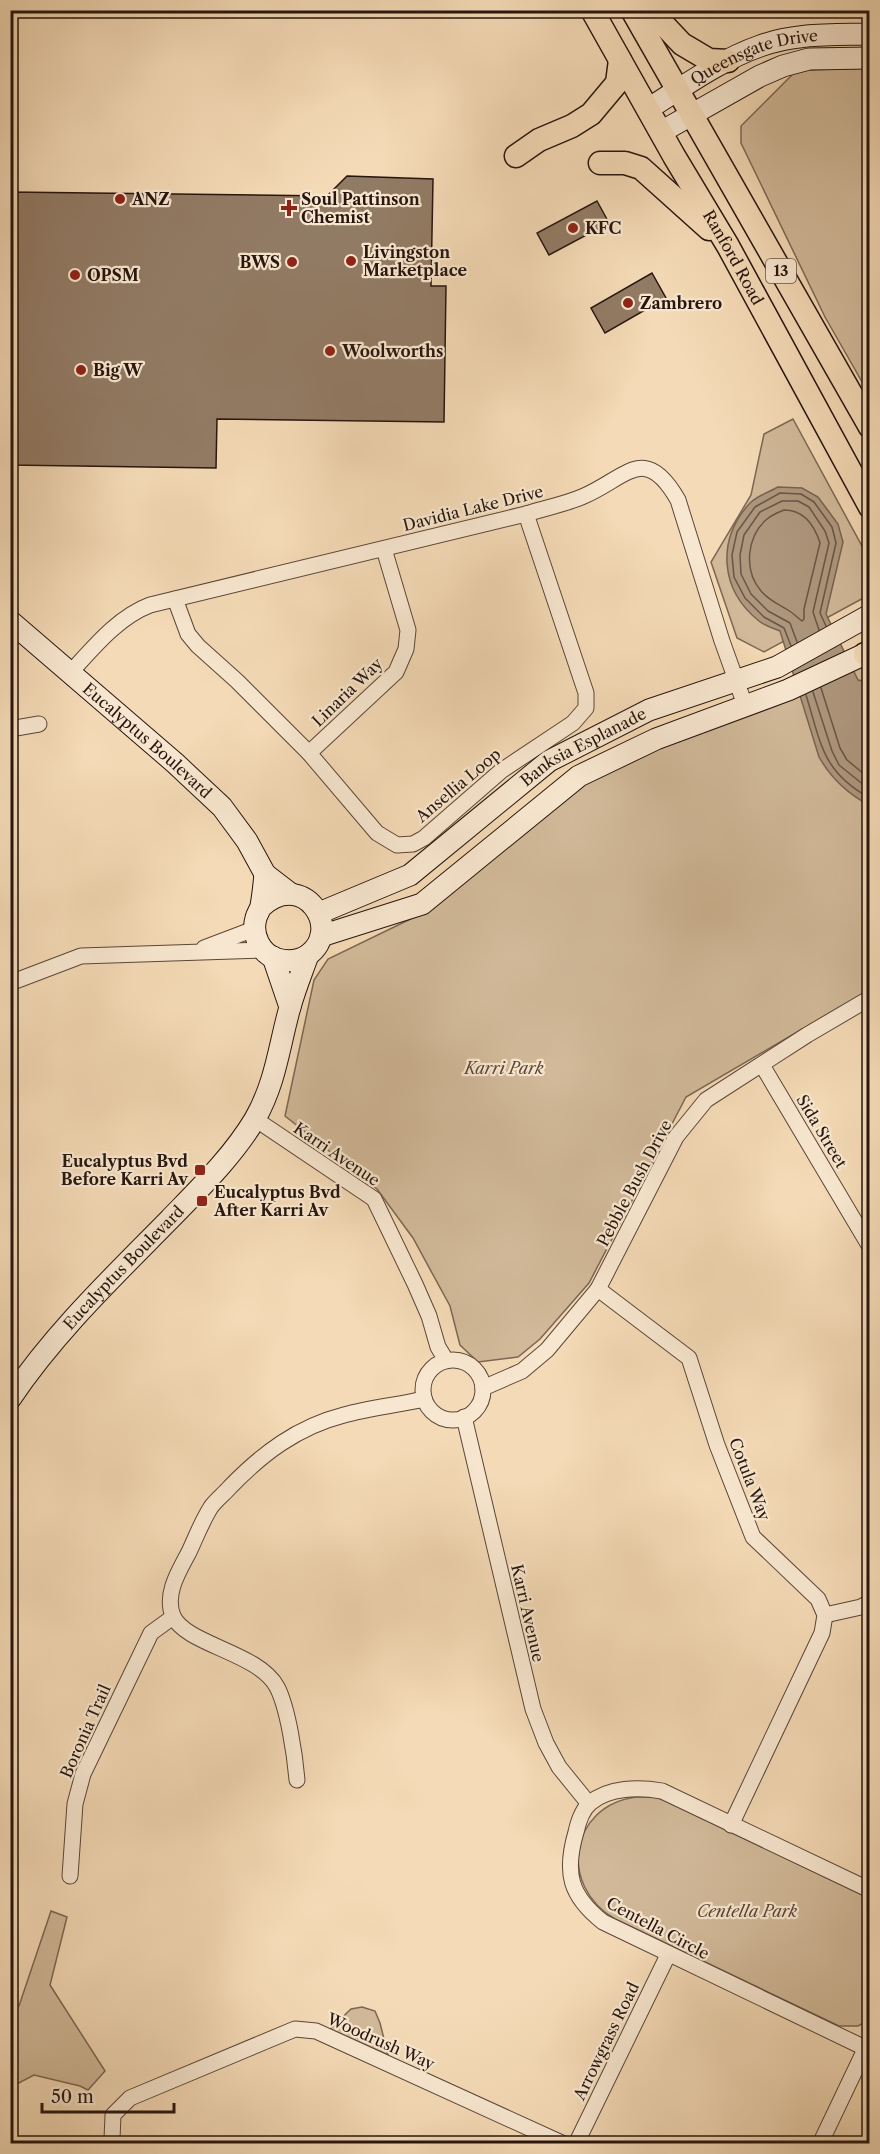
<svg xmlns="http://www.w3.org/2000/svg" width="880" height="2154" font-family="'Libre Caslon Text',serif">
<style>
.green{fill:#d1b999;stroke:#7c6754;stroke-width:1.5}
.water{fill:#ae977d;stroke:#786351;stroke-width:1.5}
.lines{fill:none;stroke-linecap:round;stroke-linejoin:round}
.shore{stroke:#6a5646;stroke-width:1.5}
.building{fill:#927b65;stroke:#27150e;stroke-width:1.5}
.street-casing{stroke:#5a4638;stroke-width:17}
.secondary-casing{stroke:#27150e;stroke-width:23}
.primary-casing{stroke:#27150e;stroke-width:25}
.street{stroke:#f8e7d0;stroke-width:15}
.secondary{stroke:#f8e7d0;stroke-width:21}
.primary{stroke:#f4dab6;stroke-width:22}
.poi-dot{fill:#8f2418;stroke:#f8e7d0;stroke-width:2}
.labels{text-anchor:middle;stroke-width:4.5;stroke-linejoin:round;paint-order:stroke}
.shield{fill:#f8e7d0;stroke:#665448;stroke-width:1.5}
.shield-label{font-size:15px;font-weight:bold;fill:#27150e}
.street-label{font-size:16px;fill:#27150e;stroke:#f8e7d0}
.poi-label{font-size:16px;font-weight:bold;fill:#27150e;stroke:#f8e7d0;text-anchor:start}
.park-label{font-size:16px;font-style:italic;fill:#5a4638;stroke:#f8e7d0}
</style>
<rect width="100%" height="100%" fill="#f4dab6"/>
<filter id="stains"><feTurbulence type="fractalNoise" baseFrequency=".00333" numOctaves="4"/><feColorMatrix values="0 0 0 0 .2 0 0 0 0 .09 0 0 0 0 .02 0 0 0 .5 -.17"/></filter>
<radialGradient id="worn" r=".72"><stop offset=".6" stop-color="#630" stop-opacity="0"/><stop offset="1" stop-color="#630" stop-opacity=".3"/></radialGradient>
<g class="green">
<polygon points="869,68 869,394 825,317 741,143 741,126 793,74 808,70"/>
<polygon points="793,419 869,559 869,595 764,652 737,638 711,562 751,495 764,434"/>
<polygon points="869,663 869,990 686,1097 589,1283 540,1339 518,1357 478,1362 460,1345 450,1306 413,1238 377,1189 285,1116 314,980 328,959 427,911 570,790 660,740"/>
<path d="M636,1797H653L664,1800L869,1898V2020L858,2026H839L615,1919C558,1886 569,1806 636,1797Z"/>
<polygon points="51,1911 67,1917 50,1985 105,2071 88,2090 80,2086 34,2075 11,2087 11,2009 19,2006"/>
<polygon points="362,2007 375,2011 380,2023 388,2055 330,2029 351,2009"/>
</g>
<path class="water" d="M778,487L802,488L818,497L838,524L843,542L826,614L858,680L869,682V805C848,794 831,778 819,757L780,631C773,628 765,626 759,621C720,590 716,540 750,503C757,496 769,492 778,487Z"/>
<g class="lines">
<g class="shore">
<path d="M784,510C804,510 814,524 820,543L804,609V619L802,621C798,618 795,615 791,612C779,604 771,602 761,591C743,570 747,536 767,519C772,515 779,512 784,510Z"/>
<polyline points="797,642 790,623 768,611 751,594 741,574 740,555 744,535 760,512 782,501 798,501 809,507 825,531 829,543 813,612 819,630"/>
<polyline points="791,646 784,628 764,617 745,598 734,577 732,555 737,532 755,507 780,493 801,494 814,502 832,527 836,543 820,613 826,626"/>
<polyline points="821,688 840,748 847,760 870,779"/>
<polyline points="813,692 832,751 839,765 870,790"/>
<path d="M806,695C821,743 822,772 870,798"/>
</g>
</g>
<g class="building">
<polygon points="347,176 433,179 431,286 446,286 444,422 217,419 216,468 10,465 10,192 327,196"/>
<polygon points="597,201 609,223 549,255 537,233"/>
<polygon points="652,273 666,298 605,333 591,308"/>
</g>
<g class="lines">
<g class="street-casing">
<g id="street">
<polyline points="175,599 188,634 198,646 237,681 309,753 377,833 397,845 413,844 424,838 501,771 573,723 586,708 586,693 526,514"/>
<path d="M70,673C93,648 118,617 150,605L526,514C545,508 566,504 584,496C626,478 645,442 678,500L722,641L745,705"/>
<polyline points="10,729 39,724"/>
<polyline points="309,753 396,672 406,649 408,630 384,549"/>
<polyline points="204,948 254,929"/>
<polyline points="10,983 81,956 263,950"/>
<polyline points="762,1065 870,1247"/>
<polyline points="255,1119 374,1199 415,1284 429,1316 438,1347 446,1360"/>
<polyline points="598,1289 689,1358 717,1445 753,1537 818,1599 825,1615 822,1633 731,1825"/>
<circle cx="453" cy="1390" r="30"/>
<polyline points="483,1388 522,1371 547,1350 598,1289 676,1137 706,1100 807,1035 870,998"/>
<polyline points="464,1417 533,1709 546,1743 559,1767 589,1804"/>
<polyline points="825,1615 861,1607 870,1602"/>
<path d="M297,1780C295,1756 288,1708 277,1687C258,1652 186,1645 173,1616C164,1594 179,1571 189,1552C196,1537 202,1521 211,1507C216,1500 224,1494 230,1487C262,1454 297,1427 344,1415C370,1408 398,1405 424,1399"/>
<polyline points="70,1876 75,1804 83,1774 151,1633 173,1617"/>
<path d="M865,2048L603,1922C570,1896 564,1873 576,1832C578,1823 582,1810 590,1803C609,1787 639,1787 662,1791L870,1890"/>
<polyline points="114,2144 112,2139 113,2115 130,2098 295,2029 316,2031 564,2144"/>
<polyline points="576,2144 668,1955"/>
<polyline points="820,2144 870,2039"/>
</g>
</g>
<g class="secondary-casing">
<g id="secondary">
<path id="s1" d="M648,109C683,87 720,60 760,46C795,33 833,35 870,34"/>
<polyline points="661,132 760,76 783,66 809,59 870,58"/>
<path id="s2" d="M10,621L175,763L222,807L247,841L265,874L291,894"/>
<path d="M261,907C303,868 344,929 308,955C299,961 288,962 277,959C261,954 251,935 256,918C257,914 260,910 261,906C263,895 264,884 265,874"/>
<path id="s3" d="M319,913L410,875L549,761L649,710L777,667L870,615"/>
<polyline points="321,936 422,904 579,776 656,739 788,690 865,654"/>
<polyline points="273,957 290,1007"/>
<path id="s4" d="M10,1399C55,1332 114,1276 170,1219C200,1188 233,1156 255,1119C276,1082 279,1046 290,1007C295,989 302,972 308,955"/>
</g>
</g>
<g class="primary-casing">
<g id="primary">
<path id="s5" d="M592,10L674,156L728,246L870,507"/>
<polyline points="632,10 870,427"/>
<polyline points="633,10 665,26 682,44 709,60 728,61"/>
<polyline points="516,156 539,140 572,126 591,114 617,83 620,60"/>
<polyline points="600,163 625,163 641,168 709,229"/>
<polyline points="865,654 870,653"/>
</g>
</g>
<use href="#street" class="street"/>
<use href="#secondary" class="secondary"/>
<use href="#primary" class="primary"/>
</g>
<g class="poi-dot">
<circle cx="120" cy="199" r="6"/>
<path d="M286 199h6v6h6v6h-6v6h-6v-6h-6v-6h6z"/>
<circle cx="573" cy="228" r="6"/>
<circle cx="351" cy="261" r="6"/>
<circle cx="292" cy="262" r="6"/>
<circle cx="75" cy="275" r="6"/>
<circle cx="628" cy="303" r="6"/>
<circle cx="330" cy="351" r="6"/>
<circle cx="81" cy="370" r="6"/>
<rect x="194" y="1164" width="12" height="12" rx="3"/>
<rect x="196" y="1195" width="12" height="12" rx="3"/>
</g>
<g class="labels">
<rect class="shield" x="766" y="259" width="30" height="24" rx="4.5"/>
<g class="shield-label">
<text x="781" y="276">13</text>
</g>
<g class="street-label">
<text dy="6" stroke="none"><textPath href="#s1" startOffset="120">Queensgate Drive</textPath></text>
<text dy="6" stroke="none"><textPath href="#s5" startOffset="285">Ranford Road</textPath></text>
<text transform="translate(473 508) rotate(-14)" y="6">Davidia Lake Drive</text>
<text transform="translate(347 692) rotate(-44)" y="6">Linaria Way</text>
<text dy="6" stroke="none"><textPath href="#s2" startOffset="182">Eucalyptus Boulevard</textPath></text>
<text dy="6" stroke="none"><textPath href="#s3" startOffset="315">Banksia Esplanade</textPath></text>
<text transform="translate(458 785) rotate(-40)" y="6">Ansellia Loop</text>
<text transform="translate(822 1131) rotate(59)" y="6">Sida Street</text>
<text transform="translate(337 1154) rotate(34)" y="6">Karri Avenue</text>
<text transform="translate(634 1183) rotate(-62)" y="6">Pebble Bush Drive</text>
<text dy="6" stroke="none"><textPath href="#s4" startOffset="174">Eucalyptus Boulevard</textPath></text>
<text transform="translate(750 1479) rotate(69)" y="6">Cotula Way</text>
<text transform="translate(528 1613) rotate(77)" y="6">Karri Avenue</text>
<text transform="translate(85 1731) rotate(-66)" y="6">Boronia Trail</text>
<text transform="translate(658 1928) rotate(28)" y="6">Centella Circle</text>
<text transform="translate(381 2041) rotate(24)" y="6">Woodrush Way</text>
<text transform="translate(606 2041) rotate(-64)" y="6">Arrowgrass Road</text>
</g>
<g class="poi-label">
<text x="132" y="205">ANZ</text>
<text x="301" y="205">Soul Pattinson<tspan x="301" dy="18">Chemist</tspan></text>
<text x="585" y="234">KFC</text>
<text x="363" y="258">Livingston<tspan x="363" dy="18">Marketplace</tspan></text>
<text x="280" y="268" text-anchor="end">BWS</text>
<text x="87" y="281">OPSM</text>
<text x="640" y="309">Zambrero</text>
<text x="342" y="357">Woolworths</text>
<text x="93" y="376">Big W</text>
<text x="188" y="1167" text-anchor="end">Eucalyptus Bvd<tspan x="188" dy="18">Before Karri Av</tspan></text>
<text x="214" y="1198">Eucalyptus Bvd<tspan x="214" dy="18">After Karri Av</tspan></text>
</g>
<g class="park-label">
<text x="504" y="1074">Karri Park</text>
<text x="747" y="1917">Centella Park</text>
</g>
</g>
<rect width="880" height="2154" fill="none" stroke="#f4dab6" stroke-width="36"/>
<rect x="12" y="12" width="856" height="2130" fill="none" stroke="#27150e" stroke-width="3"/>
<rect x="18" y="18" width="844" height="2118" fill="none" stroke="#27150e" stroke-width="1.5"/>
<path d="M42 2103v9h132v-9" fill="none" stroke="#27150e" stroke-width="3"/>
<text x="51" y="2103" font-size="18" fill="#27150e" stroke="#f8e7d0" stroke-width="4.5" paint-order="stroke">50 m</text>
<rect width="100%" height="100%" filter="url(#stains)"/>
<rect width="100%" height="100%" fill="url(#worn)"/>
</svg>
